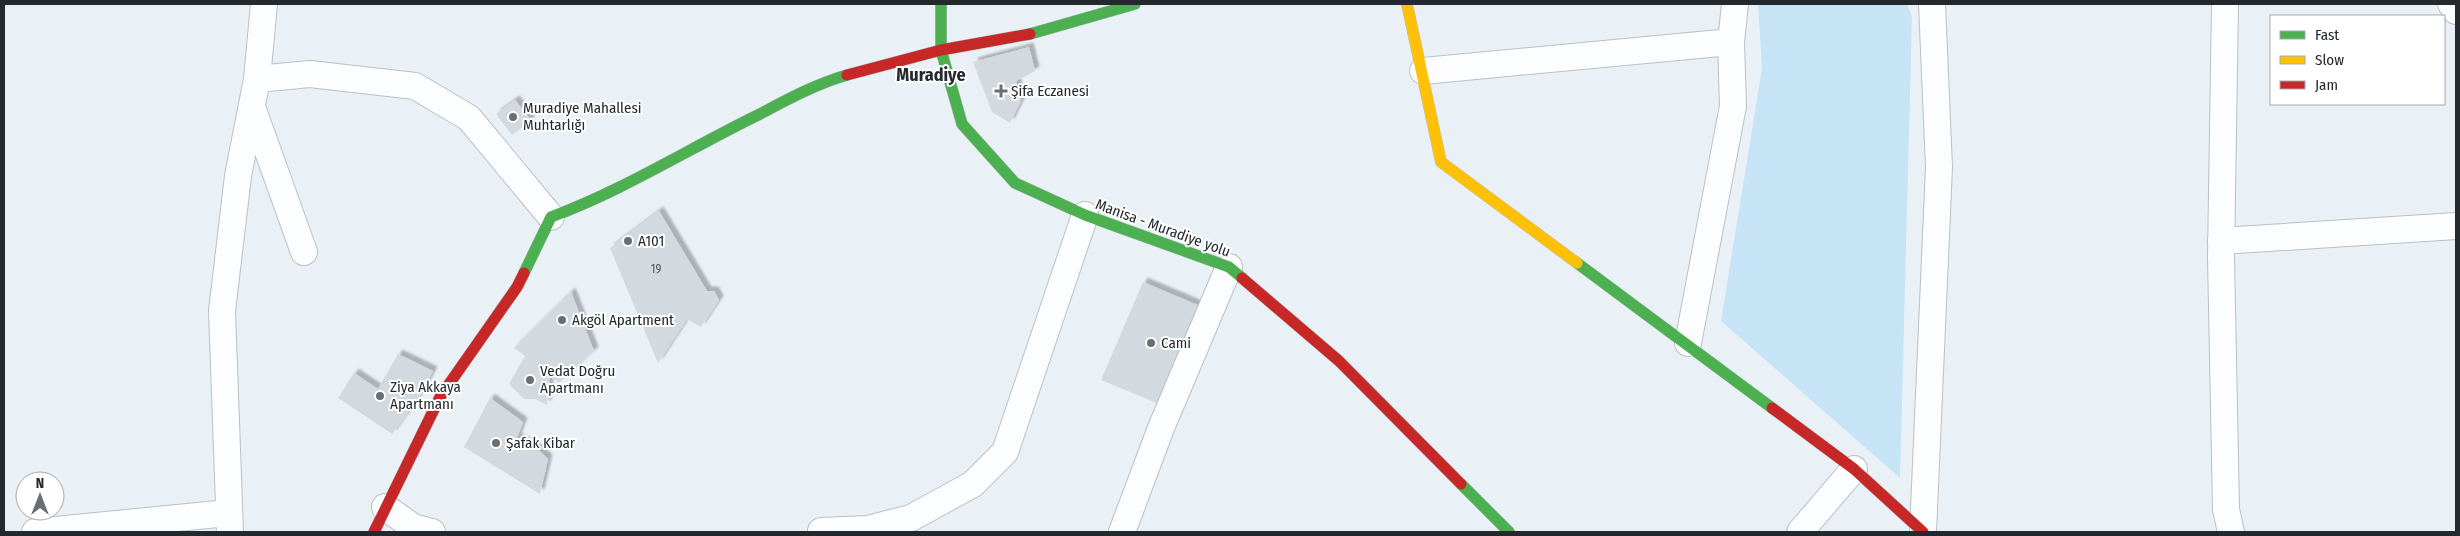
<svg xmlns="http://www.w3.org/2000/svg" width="2460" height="536" font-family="'Fira Sans Condensed',sans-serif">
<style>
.green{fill:#c7e4f6}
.building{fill:#d3dadf;filter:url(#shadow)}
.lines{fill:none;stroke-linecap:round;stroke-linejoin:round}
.street-casing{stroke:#bac0c4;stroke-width:28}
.fast-casing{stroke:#bac0c4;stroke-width:12}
.slow-casing{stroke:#bac0c4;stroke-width:12}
.jam-casing{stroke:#bac0c4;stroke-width:12}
.street{stroke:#fcfdfe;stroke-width:26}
.fast{stroke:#4caf50;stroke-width:11}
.slow{stroke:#ffc107;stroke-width:11}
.jam{stroke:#c62828;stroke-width:11}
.poi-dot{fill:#686f73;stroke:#fff;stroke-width:2}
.labels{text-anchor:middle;stroke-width:4;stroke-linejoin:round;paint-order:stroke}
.number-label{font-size:12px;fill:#50565a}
.poi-label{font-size:15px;fill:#23292c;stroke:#fff;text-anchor:start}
.street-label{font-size:15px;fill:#23292c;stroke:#fff}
.quarter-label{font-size:18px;font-weight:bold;fill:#23292c;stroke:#fff}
</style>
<defs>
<filter id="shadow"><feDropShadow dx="4.5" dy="-4.5" stdDeviation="1" flood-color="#0004"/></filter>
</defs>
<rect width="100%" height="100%" fill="#e9f1f7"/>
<polygon class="green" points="1758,4 1907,4 1912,17 1900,478 1721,321 1762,68"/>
<g class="building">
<polygon points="1029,47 1035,71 1016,81 1021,101 1010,123 992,112 973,62"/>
<polygon points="515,100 531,120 512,135 496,114"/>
<polygon points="659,211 707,291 714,291 719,300 701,327 687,319 658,363 610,248"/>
<polygon points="1143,282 1200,306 1159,404 1101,380"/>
<polygon points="571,292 594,351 559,383 550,376 547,405 535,399 524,399 509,384 525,356 514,348"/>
<polygon points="398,354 433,371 421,394 392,434 338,398 354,373 378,389"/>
<polygon points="490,398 523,422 517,438 535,447 548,459 540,494 464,447"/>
</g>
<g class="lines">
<g class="street-casing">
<g id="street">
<polyline points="2225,4 2221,257 2226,509 2231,532"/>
<polyline points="2451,4 2456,11"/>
<polyline points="1423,71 1731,42"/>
<polyline points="257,79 310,74 415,86 469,118 551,217"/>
<polyline points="252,107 304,252"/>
<polyline points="2221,241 2456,226"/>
<polyline points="1688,343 1733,106 1731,42 1735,4"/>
<polyline points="385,507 413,527 432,532"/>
<polyline points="821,531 867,529 911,518 973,484 1005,452 1085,215"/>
<polyline points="35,532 228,513"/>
<polyline points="230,532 222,311 238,176 257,79 264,4"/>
<polyline points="1122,532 1161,428 1229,267"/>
<polyline points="1800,532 1854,469"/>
<polyline points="1923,532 1939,167 1932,4"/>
</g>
</g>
<g class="fast-casing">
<g id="fast">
<polyline points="941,4 941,50 962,124 1015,183 1085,215 1229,267 1242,278"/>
<polyline points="1030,34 1135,4"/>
<polyline points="1577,263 1772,408"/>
<path d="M524,273L551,217C624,190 690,148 760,114C788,99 816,84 847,75"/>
<polyline points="1461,484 1509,532"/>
</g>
</g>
<g class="slow-casing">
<polyline id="slow" points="1407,4 1441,162 1577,263"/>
</g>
<g class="jam-casing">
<g id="jam">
<polyline points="847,75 941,50 1030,34"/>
<polyline points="1242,278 1339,361 1461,484"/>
<polyline points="1772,408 1854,469 1923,532"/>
<polyline points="374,532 440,397 517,287 524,273"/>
</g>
</g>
<use href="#street" class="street"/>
<use href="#fast" class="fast"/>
<use href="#slow" class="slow"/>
<use href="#jam" class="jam"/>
</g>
<g class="poi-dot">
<path d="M998.5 83.5h5v5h5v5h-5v5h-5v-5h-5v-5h5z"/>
<circle cx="513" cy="117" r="5"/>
<circle cx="628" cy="241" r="5"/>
<circle cx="562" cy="320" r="5"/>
<circle cx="1151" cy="343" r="5"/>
<circle cx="530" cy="380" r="5"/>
<circle cx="380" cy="396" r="5"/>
<circle cx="496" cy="443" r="5"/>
</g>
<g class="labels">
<g class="number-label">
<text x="656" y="273">19</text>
</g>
<g class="poi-label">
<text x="1011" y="96">Şifa Eczanesi</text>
<text x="523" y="113">Muradiye Mahallesi<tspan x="523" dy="17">Muhtarlığı</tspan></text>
<text x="638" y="246">A101</text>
<text x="572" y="325">Akgöl Apartment</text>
<text x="1161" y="348">Cami</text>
<text x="540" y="376">Vedat Doğru<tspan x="540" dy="17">Apartmanı</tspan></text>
<text x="390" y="392">Ziya Akkaya<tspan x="390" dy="17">Apartmanı</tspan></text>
<text x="506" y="448">Şafak Kibar</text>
</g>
<g class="street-label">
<text transform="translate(1163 228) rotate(20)" y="5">Manisa - Muradiye yolu</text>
</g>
<g class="quarter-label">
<text x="931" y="81">Muradiye</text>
</g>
</g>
<rect width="2460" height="536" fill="none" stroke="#23292c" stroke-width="10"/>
<rect x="2270" y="15" width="175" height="90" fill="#ffffff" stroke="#a7a9ab"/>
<rect x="2280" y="31" width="25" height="8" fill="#4caf50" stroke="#a7a9ab"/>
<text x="2315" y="40" font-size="15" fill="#23292c">Fast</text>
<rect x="2280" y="56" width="25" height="8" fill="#ffc107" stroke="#a7a9ab"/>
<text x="2315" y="65" font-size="15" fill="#23292c">Slow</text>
<rect x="2280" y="81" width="25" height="8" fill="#c62828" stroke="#a7a9ab"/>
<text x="2315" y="90" font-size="15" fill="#23292c">Jam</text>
<g transform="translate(40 496)"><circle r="24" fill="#ffffff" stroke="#a7a9ab"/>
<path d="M0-4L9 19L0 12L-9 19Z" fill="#686f73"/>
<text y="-8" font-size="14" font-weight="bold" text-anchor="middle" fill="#23292c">N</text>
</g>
</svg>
